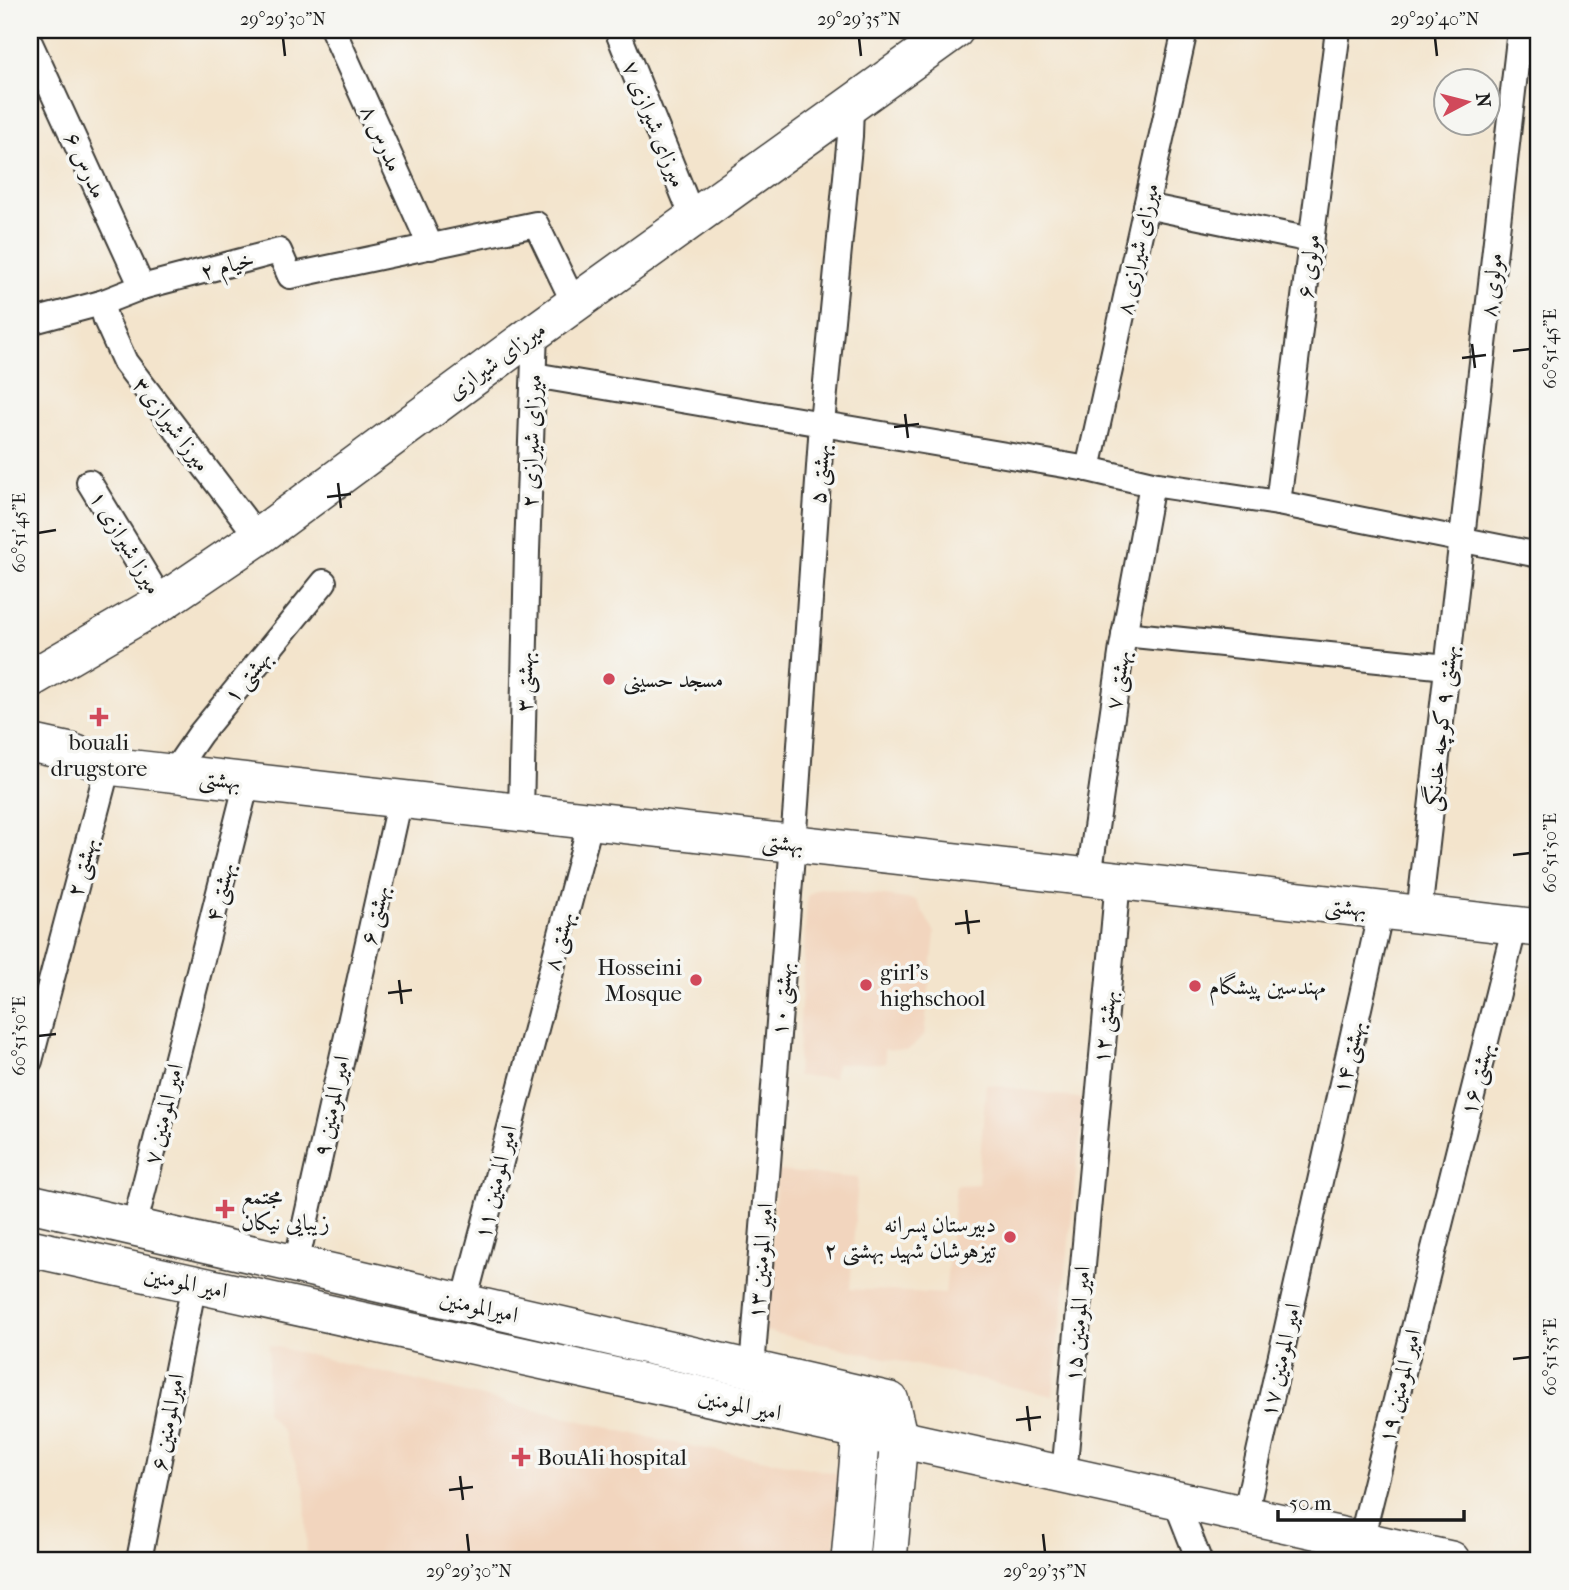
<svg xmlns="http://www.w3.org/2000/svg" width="1569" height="1590" font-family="'IM FELL French Canon',Amiri,serif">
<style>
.built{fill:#f2d5be}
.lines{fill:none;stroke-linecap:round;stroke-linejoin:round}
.street-casing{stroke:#3c3a36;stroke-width:28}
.secondary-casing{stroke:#3c3a36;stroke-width:40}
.street{stroke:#fff;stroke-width:24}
.secondary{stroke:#fff;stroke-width:37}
.ticks{fill:none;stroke:#1c1c1c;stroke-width:2.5}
.poi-dot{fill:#d1495b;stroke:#f6f6f2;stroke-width:2.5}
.labels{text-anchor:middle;stroke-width:7;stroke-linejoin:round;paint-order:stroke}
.street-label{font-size:23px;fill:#1c1c1c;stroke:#f6f6f2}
.poi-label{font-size:23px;fill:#1c1c1c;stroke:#f6f6f2;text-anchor:start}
.neatline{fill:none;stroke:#1c1c1c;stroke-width:2.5}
.ticks-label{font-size:18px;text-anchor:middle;fill:#1c1c1c}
</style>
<rect width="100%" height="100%" fill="#f6f6f2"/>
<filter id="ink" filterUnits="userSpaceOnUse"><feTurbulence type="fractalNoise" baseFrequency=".0143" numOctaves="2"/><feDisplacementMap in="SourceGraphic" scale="14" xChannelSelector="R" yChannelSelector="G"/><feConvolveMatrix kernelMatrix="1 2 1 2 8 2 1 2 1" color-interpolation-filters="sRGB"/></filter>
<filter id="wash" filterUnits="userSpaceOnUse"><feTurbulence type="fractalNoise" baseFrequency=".00686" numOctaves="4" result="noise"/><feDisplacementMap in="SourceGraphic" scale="28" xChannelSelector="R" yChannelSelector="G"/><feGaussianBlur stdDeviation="1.57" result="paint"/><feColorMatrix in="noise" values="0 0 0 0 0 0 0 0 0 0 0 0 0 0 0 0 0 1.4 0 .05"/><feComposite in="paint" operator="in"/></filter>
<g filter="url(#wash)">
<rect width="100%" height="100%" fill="#f3e4cc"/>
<g class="built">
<polygon points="820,888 916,900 935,933 924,1036 908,1050 884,1049 886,1063 836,1064 834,1078 797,1076 807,896"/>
<polygon points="986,1084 1084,1099 1053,1396 765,1331 777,1171 858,1178 850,1289 945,1294 956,1185 978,1184"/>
<polygon points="269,1345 659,1440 841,1474 833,1560 307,1560 305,1488 282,1430 266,1412"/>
</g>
</g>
<g filter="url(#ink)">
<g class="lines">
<g class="street-casing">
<g id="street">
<polyline points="333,30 431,247"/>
<polyline points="617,30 693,218"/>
<polyline points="30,43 142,287"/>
<polyline points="1146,206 1311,240"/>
<polyline points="101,303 106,320 125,362 258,537"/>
<polyline points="30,322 101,303 142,287 279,251 290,276 536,224 574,303"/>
<polyline points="534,375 1088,469 1152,484 1278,503 1539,555"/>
<polyline points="1088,469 1185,30"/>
<polyline points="89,482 162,602"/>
<polyline points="1278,503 1338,30"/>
<polyline points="1124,634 1447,667"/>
<polyline points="173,773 200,734 324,582"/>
<polyline points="521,812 527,551 535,332"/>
<polyline points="1089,877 1122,647 1152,484"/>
<polyline points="1419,914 1520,30"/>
<polyline points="30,1061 108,766"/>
<polyline points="134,1227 247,782"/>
<polyline points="296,1264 400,799"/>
<polyline points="464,1302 591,820"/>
<polyline points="752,1369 796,804 822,423 850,136 851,105"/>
<polyline points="1064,1475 1118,880"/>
<polyline points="1175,1499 1199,1560"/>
<polyline points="1245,1515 1381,910"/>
<polyline points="1361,1540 1515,925"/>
<polyline points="139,1560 194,1284"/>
</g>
</g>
<g class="secondary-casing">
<g id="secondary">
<polyline points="30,679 162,602 258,537 535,332 955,30"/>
<polyline points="30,743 71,752 108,766 1539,928"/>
<polyline points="30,1203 890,1401 899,1439 888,1560"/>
<polyline points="30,1248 1451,1560"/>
<polyline points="850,1560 861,1431"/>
</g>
</g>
<use href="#street" class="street"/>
<use href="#secondary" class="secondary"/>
</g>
</g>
<path class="ticks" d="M283,38L285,56M859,38L861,56M1435,38L1437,56M1472,344L1475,368M1513,351L1530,349M1462,358L1486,355M905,414L908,438M894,427L919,424M338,483L341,508M327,497L351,494M38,533L56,530M1513,855L1530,853M966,910L969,934M955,924L980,921M399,980L402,1004M388,993L412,990M38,1036L56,1034M1513,1359L1530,1357M1027,1406L1030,1431M1016,1420L1041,1417M460,1476L463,1500M449,1490L473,1487M467,1534L469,1552M1043,1534L1045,1552"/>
<g class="poi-dot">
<circle cx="609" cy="679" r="7"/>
<path d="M95.5 706.5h7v7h7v7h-7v7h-7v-7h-7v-7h7z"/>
<circle cx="696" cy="980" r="7"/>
<circle cx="866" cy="985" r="7"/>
<circle cx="1195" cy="986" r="7"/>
<path d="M221.5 1198.5h7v7h7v7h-7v7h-7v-7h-7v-7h7z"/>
<circle cx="1010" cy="1237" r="7"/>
<path d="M517.5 1446.5h7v7h7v7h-7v7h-7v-7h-7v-7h7z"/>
</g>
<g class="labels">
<g class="street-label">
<text transform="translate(655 124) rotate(68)" y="8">میرزای شیرازی ۷</text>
<text transform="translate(382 138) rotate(66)" y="8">مدرس ۸</text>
<text transform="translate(86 165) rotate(65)" y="8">مدرس ۶</text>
<text transform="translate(1137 249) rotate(-78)" y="8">میرزای شیرازی ۸</text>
<text transform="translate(227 265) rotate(-15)" y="8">خیام ۲</text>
<text transform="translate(1308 266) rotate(-83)" y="8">مولوی ۶</text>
<text transform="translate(1491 285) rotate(-84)" y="8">مولوی ۸</text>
<text transform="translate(496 360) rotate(-36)" y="8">میرزای شیرازی</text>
<text transform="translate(172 424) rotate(53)" y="8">میرزا شیرازی۳</text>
<text transform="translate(531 441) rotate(-88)" y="8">میرزای شیرازی ۲</text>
<text transform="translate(819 474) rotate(-86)" y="8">بهشتی ۵</text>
<text transform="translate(126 542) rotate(59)" y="8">میرزا شیرازی ۱</text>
<text transform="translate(247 676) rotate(-51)" y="8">بهشتی ۱</text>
<text transform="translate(1117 680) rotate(-81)" y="8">بهشتی ۷</text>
<text transform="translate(524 682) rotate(-89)" y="8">بهشتی ۳</text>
<text transform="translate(1440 728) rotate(-84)" y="8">بهشتی ۹ کوچه خدنگی</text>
<text transform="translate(220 779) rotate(6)" y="8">بهشتی</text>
<text transform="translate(783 842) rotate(6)" y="8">بهشتی</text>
<text transform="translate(81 867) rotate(-75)" y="8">بهشتی ۲</text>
<text transform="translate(219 892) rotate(-76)" y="8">بهشتی ۴</text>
<text transform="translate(1346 906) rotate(6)" y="8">بهشتی</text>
<text transform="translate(374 915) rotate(-77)" y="8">بهشتی ۶</text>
<text transform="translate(558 941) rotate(-75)" y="8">بهشتی ۸</text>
<text transform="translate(781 999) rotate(-86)" y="8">بهشتی ۱۰</text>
<text transform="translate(1104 1027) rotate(-84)" y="8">بهشتی ۱۲</text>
<text transform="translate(1348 1057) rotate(-77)" y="8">بهشتی ۱۴</text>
<text transform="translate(1476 1079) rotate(-76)" y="8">بهشتی ۱۶</text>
<text transform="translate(331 1106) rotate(-78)" y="8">امیر المومنین ۹</text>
<text transform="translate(163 1114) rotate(-76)" y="8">امیر المومنین ۷</text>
<text transform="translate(495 1182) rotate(-76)" y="8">امیر المومنین ۱۱</text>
<text transform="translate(760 1261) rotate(-85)" y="8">امیر المومنین ۱۳</text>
<text transform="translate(186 1282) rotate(12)" y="8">امیر المومنین</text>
<text transform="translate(479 1306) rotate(13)" y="8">امیرالمومنین</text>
<text transform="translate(1077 1324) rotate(-85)" y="8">امیر المومنین ۱۵</text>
<text transform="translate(1280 1360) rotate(-77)" y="8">امیر المومنین ۱۷</text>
<text transform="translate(1399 1386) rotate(-76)" y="8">امیر المومنین ۱۹</text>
<text transform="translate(740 1404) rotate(12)" y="8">امیر المومنین</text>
<text transform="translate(167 1422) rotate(-79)" y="8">امیرالمومنین ۶</text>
</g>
<g class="poi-label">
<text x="623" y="687">مسجد حسینی</text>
<text x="99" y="750" text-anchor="middle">bouali<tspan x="99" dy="26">drugstore</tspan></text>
<text x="682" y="975" text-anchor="end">Hosseini<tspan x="682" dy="26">Mosque</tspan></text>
<text x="880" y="980">girl's<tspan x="880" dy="26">highschool</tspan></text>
<text x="1209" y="994">مهندسین پیشگام</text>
<text x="241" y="1204">مجتمع<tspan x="241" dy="26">زیبایی نیکان</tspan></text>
<text x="996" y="1232" text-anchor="end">دبیرستان پسرانه<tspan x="996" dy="26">تیزهوشان شهید بهشتی ۲</tspan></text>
<text x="537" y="1465">BouAli hospital</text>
</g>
</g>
<rect width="1569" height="1590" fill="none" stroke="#f6f6f2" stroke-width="77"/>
<g transform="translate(1467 102) rotate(83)"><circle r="33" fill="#f6f6f2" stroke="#9f9f9c" stroke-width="2"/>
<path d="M0-5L12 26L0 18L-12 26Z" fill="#d1495b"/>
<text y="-10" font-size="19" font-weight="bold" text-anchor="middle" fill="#1c1c1c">N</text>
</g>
<path d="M1278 1510v10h186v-10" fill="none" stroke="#1c1c1c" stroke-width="3.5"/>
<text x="1289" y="1510" font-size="21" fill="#1c1c1c" stroke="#f6f6f2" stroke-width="5" paint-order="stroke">50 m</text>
<rect x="38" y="38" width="1492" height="1514" class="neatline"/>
<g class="ticks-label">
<text x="283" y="25">29°29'30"N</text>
<text x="859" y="25">29°29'35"N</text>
<text x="1435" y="25">29°29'40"N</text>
<text transform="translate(1550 349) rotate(-90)" y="6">60°51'45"E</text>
<text transform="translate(19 533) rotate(-90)" y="6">60°51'45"E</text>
<text transform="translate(1550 853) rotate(-90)" y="6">60°51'50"E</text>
<text transform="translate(19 1036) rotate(-90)" y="6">60°51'50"E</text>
<text transform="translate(1550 1357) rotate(-90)" y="6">60°51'55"E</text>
<text x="469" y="1577">29°29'30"N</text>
<text x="1045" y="1577">29°29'35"N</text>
</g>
</svg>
